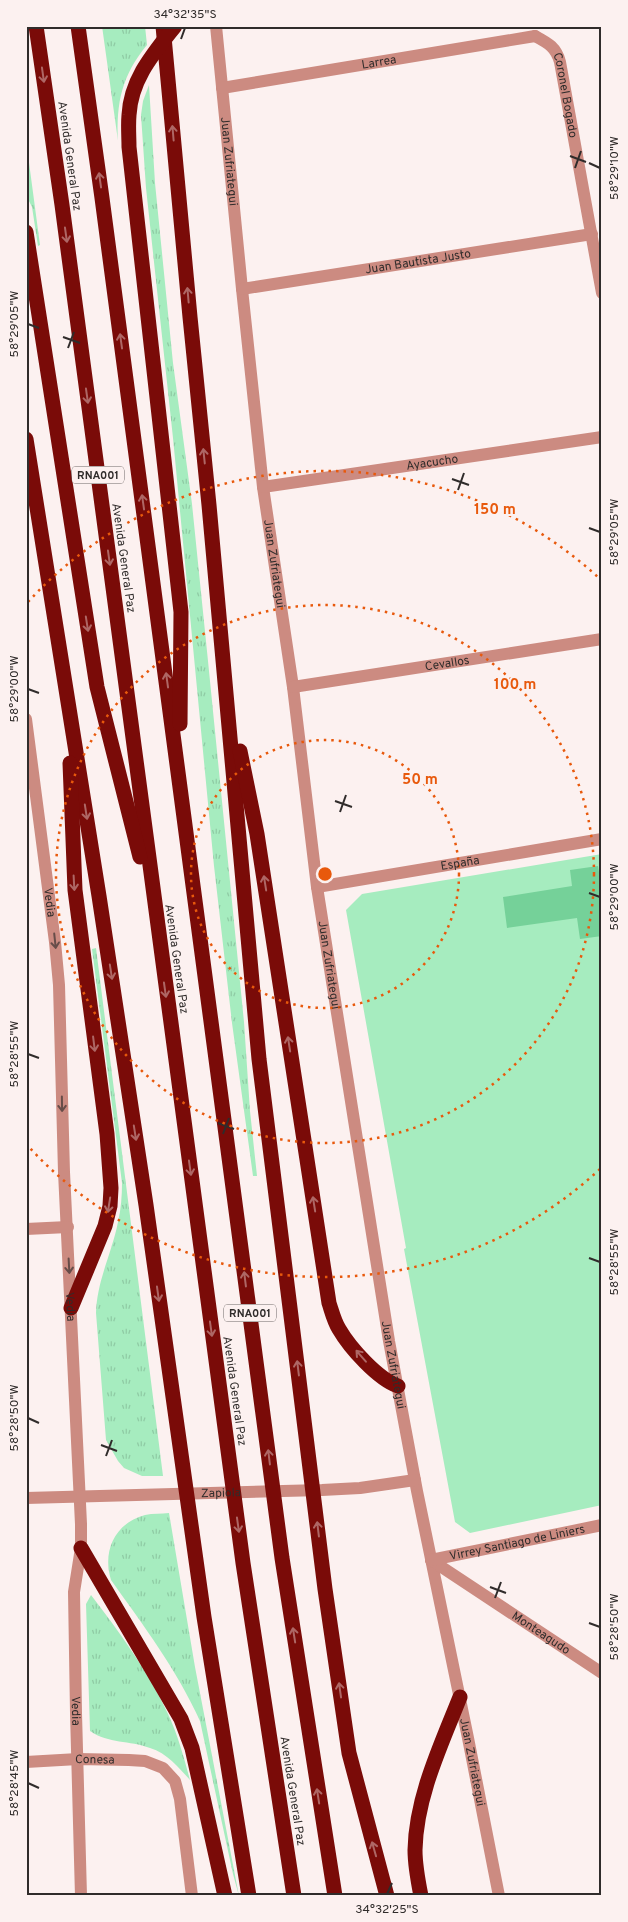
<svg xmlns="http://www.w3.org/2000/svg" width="628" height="1922" font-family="Overpass,sans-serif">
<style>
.grass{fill:url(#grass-tufts)}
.pitch{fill:#a6ecbf}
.water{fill:#75d199}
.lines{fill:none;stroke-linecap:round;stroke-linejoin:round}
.minor{stroke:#cc8b81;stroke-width:12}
.highway{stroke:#7a0b08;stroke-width:15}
.oneway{stroke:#ae6765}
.oneway2{stroke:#674d49}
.ticks{fill:none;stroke:#302c2b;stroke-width:2}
.ring{fill:none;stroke:#e8590c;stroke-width:2.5;stroke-dasharray:2.5 5}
.labels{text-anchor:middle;stroke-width:4;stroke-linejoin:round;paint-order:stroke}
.shield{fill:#fcf1f0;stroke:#6d6766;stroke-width:1}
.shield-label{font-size:11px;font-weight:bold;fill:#302c2b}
.street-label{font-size:12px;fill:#302c2b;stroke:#fcf1f0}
.centre{fill:#e8590c;stroke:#fcf1f0;stroke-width:2.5}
.ring-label{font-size:15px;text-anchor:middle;font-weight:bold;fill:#e8590c;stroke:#fcf1f0;stroke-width:4;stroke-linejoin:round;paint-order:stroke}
.neatline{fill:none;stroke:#302c2b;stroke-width:2}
.ticks-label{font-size:12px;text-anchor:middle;fill:#302c2b}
</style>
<defs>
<pattern id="grass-tufts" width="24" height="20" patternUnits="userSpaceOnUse" patternTransform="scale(1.25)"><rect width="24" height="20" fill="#a6ecbf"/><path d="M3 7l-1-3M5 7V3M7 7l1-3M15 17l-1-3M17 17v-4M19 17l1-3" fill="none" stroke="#8fcba4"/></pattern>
</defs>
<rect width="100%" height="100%" fill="#fcf1f0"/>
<g class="grass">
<path d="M102,26H145L147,45C122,75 116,103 118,141Z"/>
<polygon points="149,85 155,183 173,363 192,504 208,661 244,1022 250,1111 257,1176 253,1176 232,1023 214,866 173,438 146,188 141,115 143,101"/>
<polygon points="26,140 40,245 38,246 32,207 26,195"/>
<path d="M96,948L163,1476H142L124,1468L118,1461L106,1440L96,1313C97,1280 112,1253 118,1222C121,1209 122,1196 122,1183L92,949Z"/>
<path d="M169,1513L195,1667L239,1896L233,1874L200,1721C177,1670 143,1625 111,1580C102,1551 115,1523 145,1515C153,1513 161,1514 169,1513Z"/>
<path d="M91,1595C120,1633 148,1671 168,1714C178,1735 184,1758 190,1780C178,1767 167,1753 150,1748C129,1740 109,1744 90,1731L86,1604Z"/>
</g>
<polygon class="pitch" points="602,854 602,1505 470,1533 455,1522 404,1249 406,1248 346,910 362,894"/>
<polygon class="water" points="598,866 602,890 602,936 580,939 577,918 507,928 503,897 572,886 570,870"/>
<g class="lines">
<g class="minor">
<path id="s1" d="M216,26L242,289L263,487L293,687L317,887L389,1341L417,1491L468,1738L499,1896"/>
<path id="s2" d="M535,36C548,43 556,47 560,62L602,293"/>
<path id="s3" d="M222,88L535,36"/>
<path id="s4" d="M242,289L592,234"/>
<path id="s5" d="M263,487L602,437"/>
<path id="s6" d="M293,687L602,639"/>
<path id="s7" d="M26,719L55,942L59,985L64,1172L81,1524V1548L74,1592L76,1713L81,1896"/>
<path id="s8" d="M317,887L602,839"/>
<polyline points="26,1229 68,1227"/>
<path id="s9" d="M26,1498L322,1490L360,1488L415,1480"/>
<path id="s10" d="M431,1560L602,1673"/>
<path id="s11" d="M431,1560L602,1525"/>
<path id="s12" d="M26,1762L78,1759L129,1760L145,1761L163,1768L175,1781L180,1799L192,1896"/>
</g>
<g class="highway">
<polyline points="36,26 62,205 243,1563 294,1896"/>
<polyline points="78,26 102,198 282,1558 335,1896"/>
<polyline points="163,26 190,317 209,505 259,1059 325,1589 349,1753 387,1896"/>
<path d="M175,26C153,54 131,79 129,115C128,126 129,137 129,147L181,612L180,724"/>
<polyline points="26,232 97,687 140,857"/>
<polyline points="26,439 99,896 146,1205 204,1617 249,1896"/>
<path d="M240,751L257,834L329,1303C332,1312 334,1321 339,1329C350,1348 378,1379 398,1386"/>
<polyline points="70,763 75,890 107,1134 111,1188 110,1206 105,1226 71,1308"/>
<polyline points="81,1548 181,1719 192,1748 225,1896"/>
<path d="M421,1896C418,1881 415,1866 415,1850C416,1797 441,1745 460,1697"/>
</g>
</g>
<defs><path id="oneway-shaft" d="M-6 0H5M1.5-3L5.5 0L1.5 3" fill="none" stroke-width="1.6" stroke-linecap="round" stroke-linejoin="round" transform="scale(1.25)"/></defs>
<g class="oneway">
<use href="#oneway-shaft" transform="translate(43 75) rotate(82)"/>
<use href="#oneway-shaft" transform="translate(173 133) rotate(-95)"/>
<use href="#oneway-shaft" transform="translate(100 180) rotate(-98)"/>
<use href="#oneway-shaft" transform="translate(66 235) rotate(82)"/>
<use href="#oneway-shaft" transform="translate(188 295) rotate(-95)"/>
<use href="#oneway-shaft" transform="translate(121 341) rotate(-98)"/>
<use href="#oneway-shaft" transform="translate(87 396) rotate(82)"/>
<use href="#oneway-shaft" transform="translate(204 456) rotate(-96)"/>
<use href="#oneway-shaft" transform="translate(143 502) rotate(-98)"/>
<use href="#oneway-shaft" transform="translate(109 558) rotate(82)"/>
<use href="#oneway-shaft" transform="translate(87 624) rotate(81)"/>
<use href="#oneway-shaft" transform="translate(167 680) rotate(-98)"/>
<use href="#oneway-shaft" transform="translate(86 812) rotate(81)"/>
<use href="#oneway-shaft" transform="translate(74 883) rotate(87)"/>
<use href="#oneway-shaft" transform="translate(265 883) rotate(-99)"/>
<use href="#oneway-shaft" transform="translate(111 972) rotate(81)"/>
<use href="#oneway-shaft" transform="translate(165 990) rotate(82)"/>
<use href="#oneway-shaft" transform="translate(94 1044) rotate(83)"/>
<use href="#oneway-shaft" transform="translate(289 1044) rotate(-99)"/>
<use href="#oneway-shaft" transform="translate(135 1133) rotate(81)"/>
<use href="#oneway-shaft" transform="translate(190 1168) rotate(82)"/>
<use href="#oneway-shaft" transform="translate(314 1204) rotate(-99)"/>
<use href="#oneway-shaft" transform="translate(109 1205) rotate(99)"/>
<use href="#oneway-shaft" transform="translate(245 1279) rotate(-97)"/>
<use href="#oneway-shaft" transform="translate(158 1294) rotate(82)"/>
<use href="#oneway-shaft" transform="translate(211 1329) rotate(82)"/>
<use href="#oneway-shaft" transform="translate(361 1356) rotate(-131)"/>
<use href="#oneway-shaft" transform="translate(298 1368) rotate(-97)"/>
<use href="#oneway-shaft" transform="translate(269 1457) rotate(-97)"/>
<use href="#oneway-shaft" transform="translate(238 1525) rotate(82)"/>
<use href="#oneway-shaft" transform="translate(318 1529) rotate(-97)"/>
<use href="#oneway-shaft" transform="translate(294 1635) rotate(-99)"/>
<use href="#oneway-shaft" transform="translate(340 1690) rotate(-98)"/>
<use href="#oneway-shaft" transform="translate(318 1796) rotate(-99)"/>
<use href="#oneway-shaft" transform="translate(374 1849) rotate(-106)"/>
</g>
<g class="oneway2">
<use href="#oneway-shaft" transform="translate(55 941) rotate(84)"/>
<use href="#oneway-shaft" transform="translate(62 1104) rotate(89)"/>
<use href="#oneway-shaft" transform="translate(69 1266) rotate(87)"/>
</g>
<path class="ticks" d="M181,39L185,28M570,156L586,162M589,163L600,168M575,168L581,151M28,324L39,328M63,337L80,343M68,348L74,332M452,479L469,485M458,490L464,473M589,528L600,532M28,689L39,693M335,801L352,807M340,812L346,795M589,893L600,897M28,1054L39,1058M218,1123L234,1129M223,1134L229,1118M589,1258L600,1262M28,1418L39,1423M101,1445L117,1451M106,1456L112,1440M490,1587L506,1593M495,1598L501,1582M589,1623L600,1627M28,1783L39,1788M387,1894L392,1883"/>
<g class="ring">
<circle cx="325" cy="874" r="134"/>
<circle cx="325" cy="874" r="269"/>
<path d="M600 1169A403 403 0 0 1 28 1146M28 602A403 403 0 0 1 600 579"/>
</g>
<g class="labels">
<g class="shield">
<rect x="72" y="466.5" width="52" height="17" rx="4"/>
<rect x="224" y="1304.5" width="52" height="17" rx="4"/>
</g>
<g class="shield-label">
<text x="98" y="479">RNA001</text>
<text x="250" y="1317">RNA001</text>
</g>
<g class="street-label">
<text dy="4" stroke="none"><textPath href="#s3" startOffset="159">Larrea</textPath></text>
<text dy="4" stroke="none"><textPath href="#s2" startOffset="71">Coronel Bogado</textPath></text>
<text transform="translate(70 156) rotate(82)" y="4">Avenida General Paz</text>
<text dy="4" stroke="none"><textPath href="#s1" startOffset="136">Juan Zufriategui</textPath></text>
<text dy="4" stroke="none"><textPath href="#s4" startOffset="178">Juan Bautista Justo</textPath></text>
<text dy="4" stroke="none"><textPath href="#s5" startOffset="171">Ayacucho</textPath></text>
<text transform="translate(124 558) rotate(82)" y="4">Avenida General Paz</text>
<text dy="4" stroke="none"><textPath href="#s1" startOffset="541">Juan Zufriategui</textPath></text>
<text dy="4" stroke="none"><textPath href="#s6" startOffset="156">Cevallos</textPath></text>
<text dy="4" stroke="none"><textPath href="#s8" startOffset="145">España</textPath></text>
<text dy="4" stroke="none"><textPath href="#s7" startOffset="185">Vedia</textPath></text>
<text transform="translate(177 959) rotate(82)" y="4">Avenida General Paz</text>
<text dy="4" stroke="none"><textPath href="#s1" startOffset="946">Juan Zufriategui</textPath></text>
<text dy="4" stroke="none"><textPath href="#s7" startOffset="590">Vedia</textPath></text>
<text dy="4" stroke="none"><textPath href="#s1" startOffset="1351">Juan Zufriategui</textPath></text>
<text transform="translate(235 1391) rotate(82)" y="4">Avenida General Paz</text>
<text dy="4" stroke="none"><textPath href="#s9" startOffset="195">Zapiola</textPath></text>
<text dy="4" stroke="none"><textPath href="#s11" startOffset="88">Virrey Santiago de Liniers</textPath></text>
<text dy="4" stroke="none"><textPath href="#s10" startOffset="132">Monteagudo</textPath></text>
<text dy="4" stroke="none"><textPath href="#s7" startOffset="995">Vedia</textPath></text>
<text dy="4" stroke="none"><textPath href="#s12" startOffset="69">Conesa</textPath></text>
<text dy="4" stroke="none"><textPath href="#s1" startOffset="1756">Juan Zufriategui</textPath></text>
<text transform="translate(293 1791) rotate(81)" y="4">Avenida General Paz</text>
</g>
</g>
<circle cx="325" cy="874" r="8" class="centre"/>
<g class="ring-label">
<text x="495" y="514">150 m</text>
<text x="515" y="689">100 m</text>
<text x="420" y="784">50 m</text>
</g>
<rect width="628" height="1922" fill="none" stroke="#fcf1f0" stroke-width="55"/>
<rect x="28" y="28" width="572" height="1866" class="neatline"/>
<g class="ticks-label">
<text x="185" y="18">34°32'35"S</text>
<text transform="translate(614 168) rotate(-90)" y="4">58°29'10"W</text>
<text transform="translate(14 324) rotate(-90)" y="4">58°29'05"W</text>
<text transform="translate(614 532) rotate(-90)" y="4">58°29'05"W</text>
<text transform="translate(14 689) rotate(-90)" y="4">58°29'00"W</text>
<text transform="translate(614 897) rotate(-90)" y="4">58°29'00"W</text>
<text transform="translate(14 1054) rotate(-90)" y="4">58°28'55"W</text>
<text transform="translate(614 1262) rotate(-90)" y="4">58°28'55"W</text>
<text transform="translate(14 1418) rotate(-90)" y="4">58°28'50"W</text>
<text transform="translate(614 1627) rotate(-90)" y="4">58°28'50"W</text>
<text transform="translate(14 1783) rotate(-90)" y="4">58°28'45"W</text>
<text x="387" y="1913">34°32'25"S</text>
</g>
</svg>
